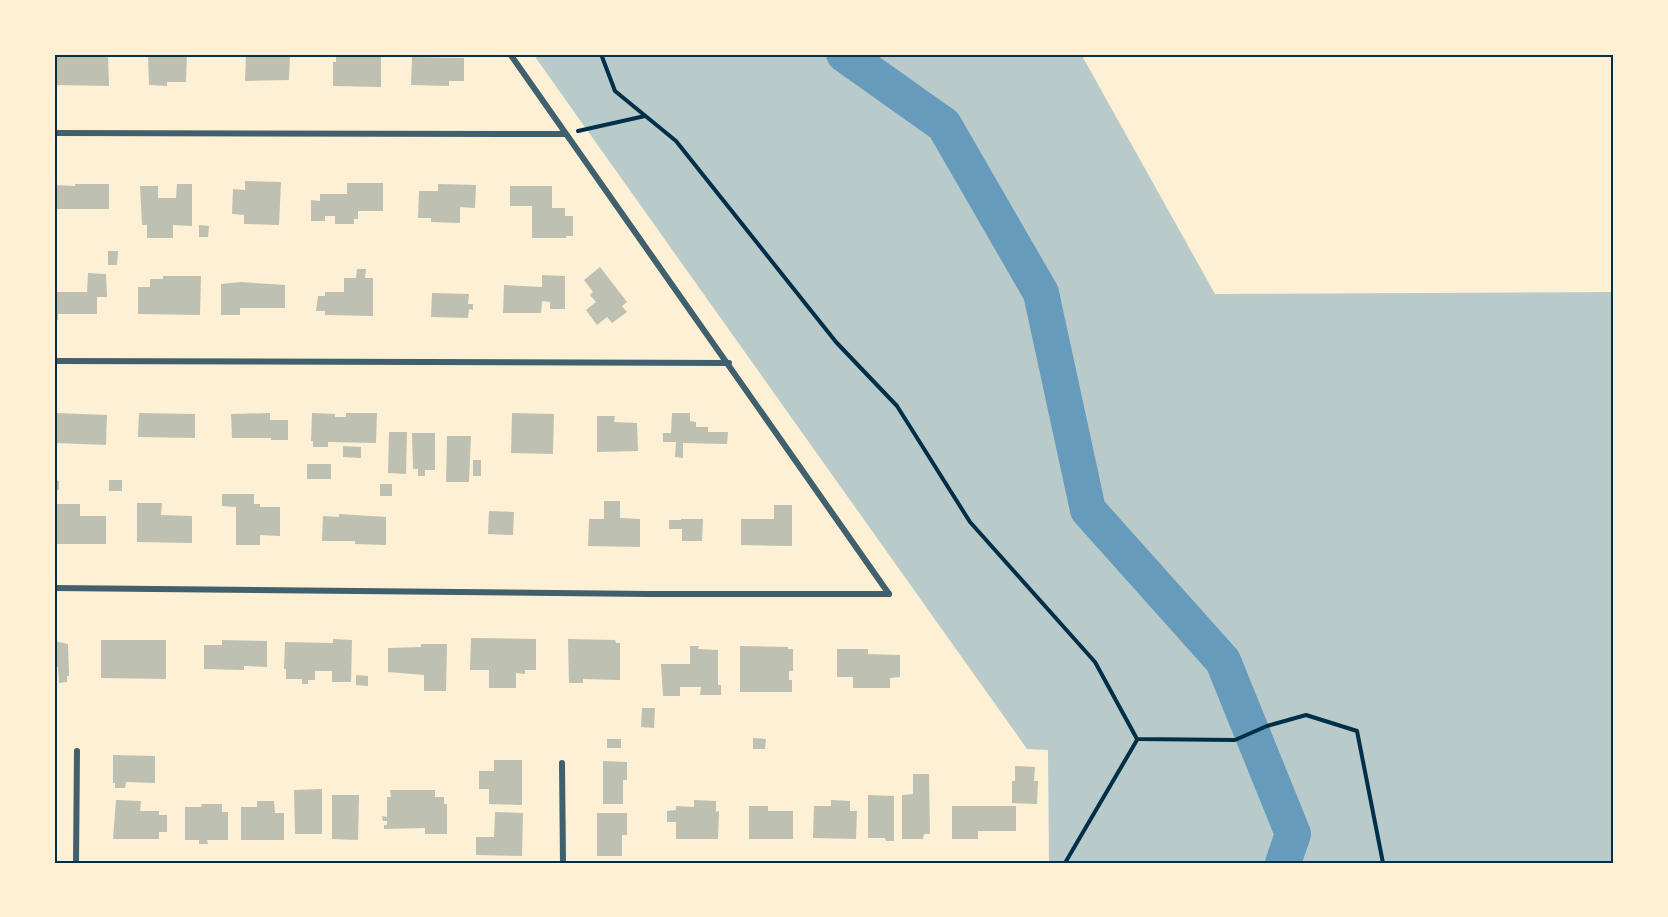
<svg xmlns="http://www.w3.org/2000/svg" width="1668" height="917" font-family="Lora,serif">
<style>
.green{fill:#b9caca}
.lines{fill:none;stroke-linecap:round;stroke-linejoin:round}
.river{stroke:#669bbc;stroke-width:36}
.building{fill:#bec0b2}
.path{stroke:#003049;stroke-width:4}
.minor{stroke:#3f606c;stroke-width:6}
.neatline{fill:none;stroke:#003049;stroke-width:2}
</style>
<rect width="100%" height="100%" fill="#fdf0d5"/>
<polygon class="green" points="533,54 1081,54 1215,294 1614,292 1614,863 1049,863 1048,750 1027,749"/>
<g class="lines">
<polyline class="river" points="844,54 944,125 1041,293 1088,510 1223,661 1293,834 1283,863"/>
</g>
<g class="building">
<polygon points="57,54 108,54 109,86 54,85"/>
<polygon points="148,54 187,55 186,82 167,82 167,86 149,85"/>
<polygon points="246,54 290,54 289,80 245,81"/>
<polygon points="336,54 381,54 381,87 333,86 333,62 336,62"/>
<polygon points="412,57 464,58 464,81 449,81 449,86 411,85"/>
<polygon points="245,181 281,182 279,225 244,224 244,215 232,214 233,189 245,190"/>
<polygon points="347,183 383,183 383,211 358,211 358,219 354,219 354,224 335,224 335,216 325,216 325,221 311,221 311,200 320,201 320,194 347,194"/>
<polygon points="75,184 109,184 109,209 55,209 55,185 75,186"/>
<polygon points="177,184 192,184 192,226 173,225 173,238 147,238 147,225 142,225 140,186 158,186 158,198 176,198"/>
<polygon points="438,184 476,185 475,208 460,207 460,223 431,222 431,218 418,218 419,191 438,191"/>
<polygon points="510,186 552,186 552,208 565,208 565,216 573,216 573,236 566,236 566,238 532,238 532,206 510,206"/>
<polygon points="199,225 209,226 208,237 199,237"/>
<polygon points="108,251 118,251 117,265 108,265"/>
<polygon points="600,267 627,302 622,306 627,312 612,323 607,317 597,325 586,310 596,302 590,295 593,292 584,280"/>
<polygon points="357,269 366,269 365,278 373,278 373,316 325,315 325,311 316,311 318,296 325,296 325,292 344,292 344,278 356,278"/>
<polygon points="88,273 106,274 107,297 97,297 97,314 58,314 58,320 54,320 54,292 87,292"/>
<polygon points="542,275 565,276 565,309 550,309 550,302 542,301 541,313 503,313 504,285 542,287"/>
<polygon points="163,276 201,276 200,315 138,314 138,287 150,287 150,279 163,279"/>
<polygon points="241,282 285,285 285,308 240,308 240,315 221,315 221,284"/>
<polygon points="432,293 469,294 468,304 473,304 473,310 469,309 468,318 431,317"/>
<polygon points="56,413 107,415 106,445 55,443"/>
<polygon points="139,413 195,414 195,438 138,437"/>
<polygon points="270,413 270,420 288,420 288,440 271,440 271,438 232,438 231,414"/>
<polygon points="312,413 335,414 335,417 346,417 346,413 377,413 376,443 328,442 328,447 313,447 313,441 311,441"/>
<polygon points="512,413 554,414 553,454 511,453"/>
<polygon points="672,413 690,413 690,421 696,422 696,427 708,427 708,432 728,432 727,444 683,443 683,458 675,457 676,442 663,442 663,433 671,433"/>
<polygon points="597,416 615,416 614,422 637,423 638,451 597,452"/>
<polygon points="389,432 407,432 406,474 388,473"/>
<polygon points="412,433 435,433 435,470 425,470 425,476 418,476 418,469 413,469"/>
<polygon points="447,436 471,436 469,482 446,482"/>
<polygon points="343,446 361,447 361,458 343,457"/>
<rect x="473" y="460" width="8" height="16"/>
<rect x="307" y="464" width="24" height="15"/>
<polygon points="54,480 59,481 59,490 54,489"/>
<rect x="109" y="480" width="13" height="11"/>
<rect x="380" y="484" width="12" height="12"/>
<polygon points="222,494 254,494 254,504 260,504 260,507 280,507 280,536 260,535 260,545 236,545 236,507 222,506"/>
<polygon points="604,501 620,501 620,518 640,519 640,547 588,546 589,519 604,519"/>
<polygon points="137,503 162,503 161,515 192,516 192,543 137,542"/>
<polygon points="54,504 80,504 80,516 106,516 106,544 54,544"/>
<polygon points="774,505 792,505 792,546 741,545 741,519 774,519"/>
<polygon points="489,511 514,512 513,535 488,534"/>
<polygon points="339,514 386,517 386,545 355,544 355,541 322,541 323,516 339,517"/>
<polygon points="681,519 703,519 702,541 682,541 682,529 669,529 669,520 681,520"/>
<polygon points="471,638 536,639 536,670 525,670 525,674 516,673 516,688 489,688 489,670 470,670"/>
<polygon points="333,639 352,640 351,682 332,682 332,671 315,671 315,680 308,680 308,684 302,684 302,679 286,679 286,669 284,669 285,642 333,643"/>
<polygon points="568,639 615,640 616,643 620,643 620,680 583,679 583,683 569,683"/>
<polygon points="101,640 166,640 166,679 101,678"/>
<polygon points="222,640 267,641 267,667 244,666 244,670 204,669 204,645 222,645"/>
<polygon points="54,641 68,644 69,676 67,676 67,682 59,683 58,667 54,667"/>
<polygon points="421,644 447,644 446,691 424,691 424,675 388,672 388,648 421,647"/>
<polygon points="690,646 699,646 698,649 718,650 718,685 721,685 721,695 700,695 701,687 680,687 680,696 663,696 661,664 690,664"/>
<polygon points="740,646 788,647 788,649 793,649 793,671 789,671 789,680 792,680 792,692 740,692"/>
<polygon points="837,649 868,649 868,654 900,655 900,677 890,678 890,688 853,688 853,677 837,677"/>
<polygon points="356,675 368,676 368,686 356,685"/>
<polygon points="642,708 655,708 654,728 641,727"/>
<polygon points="753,738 766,739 765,749 753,749"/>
<rect x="607" y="739" width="14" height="9"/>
<polygon points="113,755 155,756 155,783 126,782 125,788 115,788 115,783 113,783"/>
<polygon points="494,760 522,760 522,805 489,804 489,789 479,789 479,771 494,771"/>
<polygon points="603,761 627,762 627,780 623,780 623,804 603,804"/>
<polygon points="1015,766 1035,767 1034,781 1038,781 1037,804 1012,803 1012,781 1015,781"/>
<polygon points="913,774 929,774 930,834 924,834 923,839 902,839 902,795 913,794"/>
<polygon points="322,789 322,834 295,834 294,790"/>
<polygon points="390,790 435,790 435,797 444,797 444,804 447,804 447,834 425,834 425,828 384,829 384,825 387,825 387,821 383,821 382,816 387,817 387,797 391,797"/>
<polygon points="332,795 359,795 358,840 332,839"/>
<polygon points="868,795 894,796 894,841 886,841 885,838 868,838"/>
<polygon points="116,800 141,801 140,811 159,811 159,815 167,815 167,832 159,832 159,839 113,839"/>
<polygon points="694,800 716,801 716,812 719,811 718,839 676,839 676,822 667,822 667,811 676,810 676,806 694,807"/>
<polygon points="831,800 850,801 850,811 857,811 856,839 813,838 814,806 831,806"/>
<polygon points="257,801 274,801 275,813 284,813 284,840 241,840 241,807 257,807"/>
<polygon points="202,804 222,804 222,812 228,812 228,840 207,840 208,844 199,844 199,840 185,840 185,807 201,807"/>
<polygon points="749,806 768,806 768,811 793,811 793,839 749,839"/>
<polygon points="952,806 1016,806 1016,831 978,831 978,839 952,839"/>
<polygon points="495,812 523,813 522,856 476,855 476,837 494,837"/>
<polygon points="597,813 627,813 627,835 622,835 622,856 597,856"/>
</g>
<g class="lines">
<g class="path">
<polyline points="601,54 615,91 676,141 836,342 897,406 970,522 1095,662 1137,739 1235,740 1267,726 1306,715 1357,731 1383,863"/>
<polyline points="578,131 645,116"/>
<polyline points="1065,863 1137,740"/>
</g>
<g class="minor">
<polyline points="510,54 889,594"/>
<polyline points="54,133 565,134"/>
<polyline points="54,361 729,363"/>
<polyline points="54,588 650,594 889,594"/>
<polyline points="562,763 563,863"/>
<polyline points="76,863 77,751"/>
</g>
</g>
<rect width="1668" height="917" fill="none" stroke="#fdf0d5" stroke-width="111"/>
<rect x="56" y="56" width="1556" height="806" class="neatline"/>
</svg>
